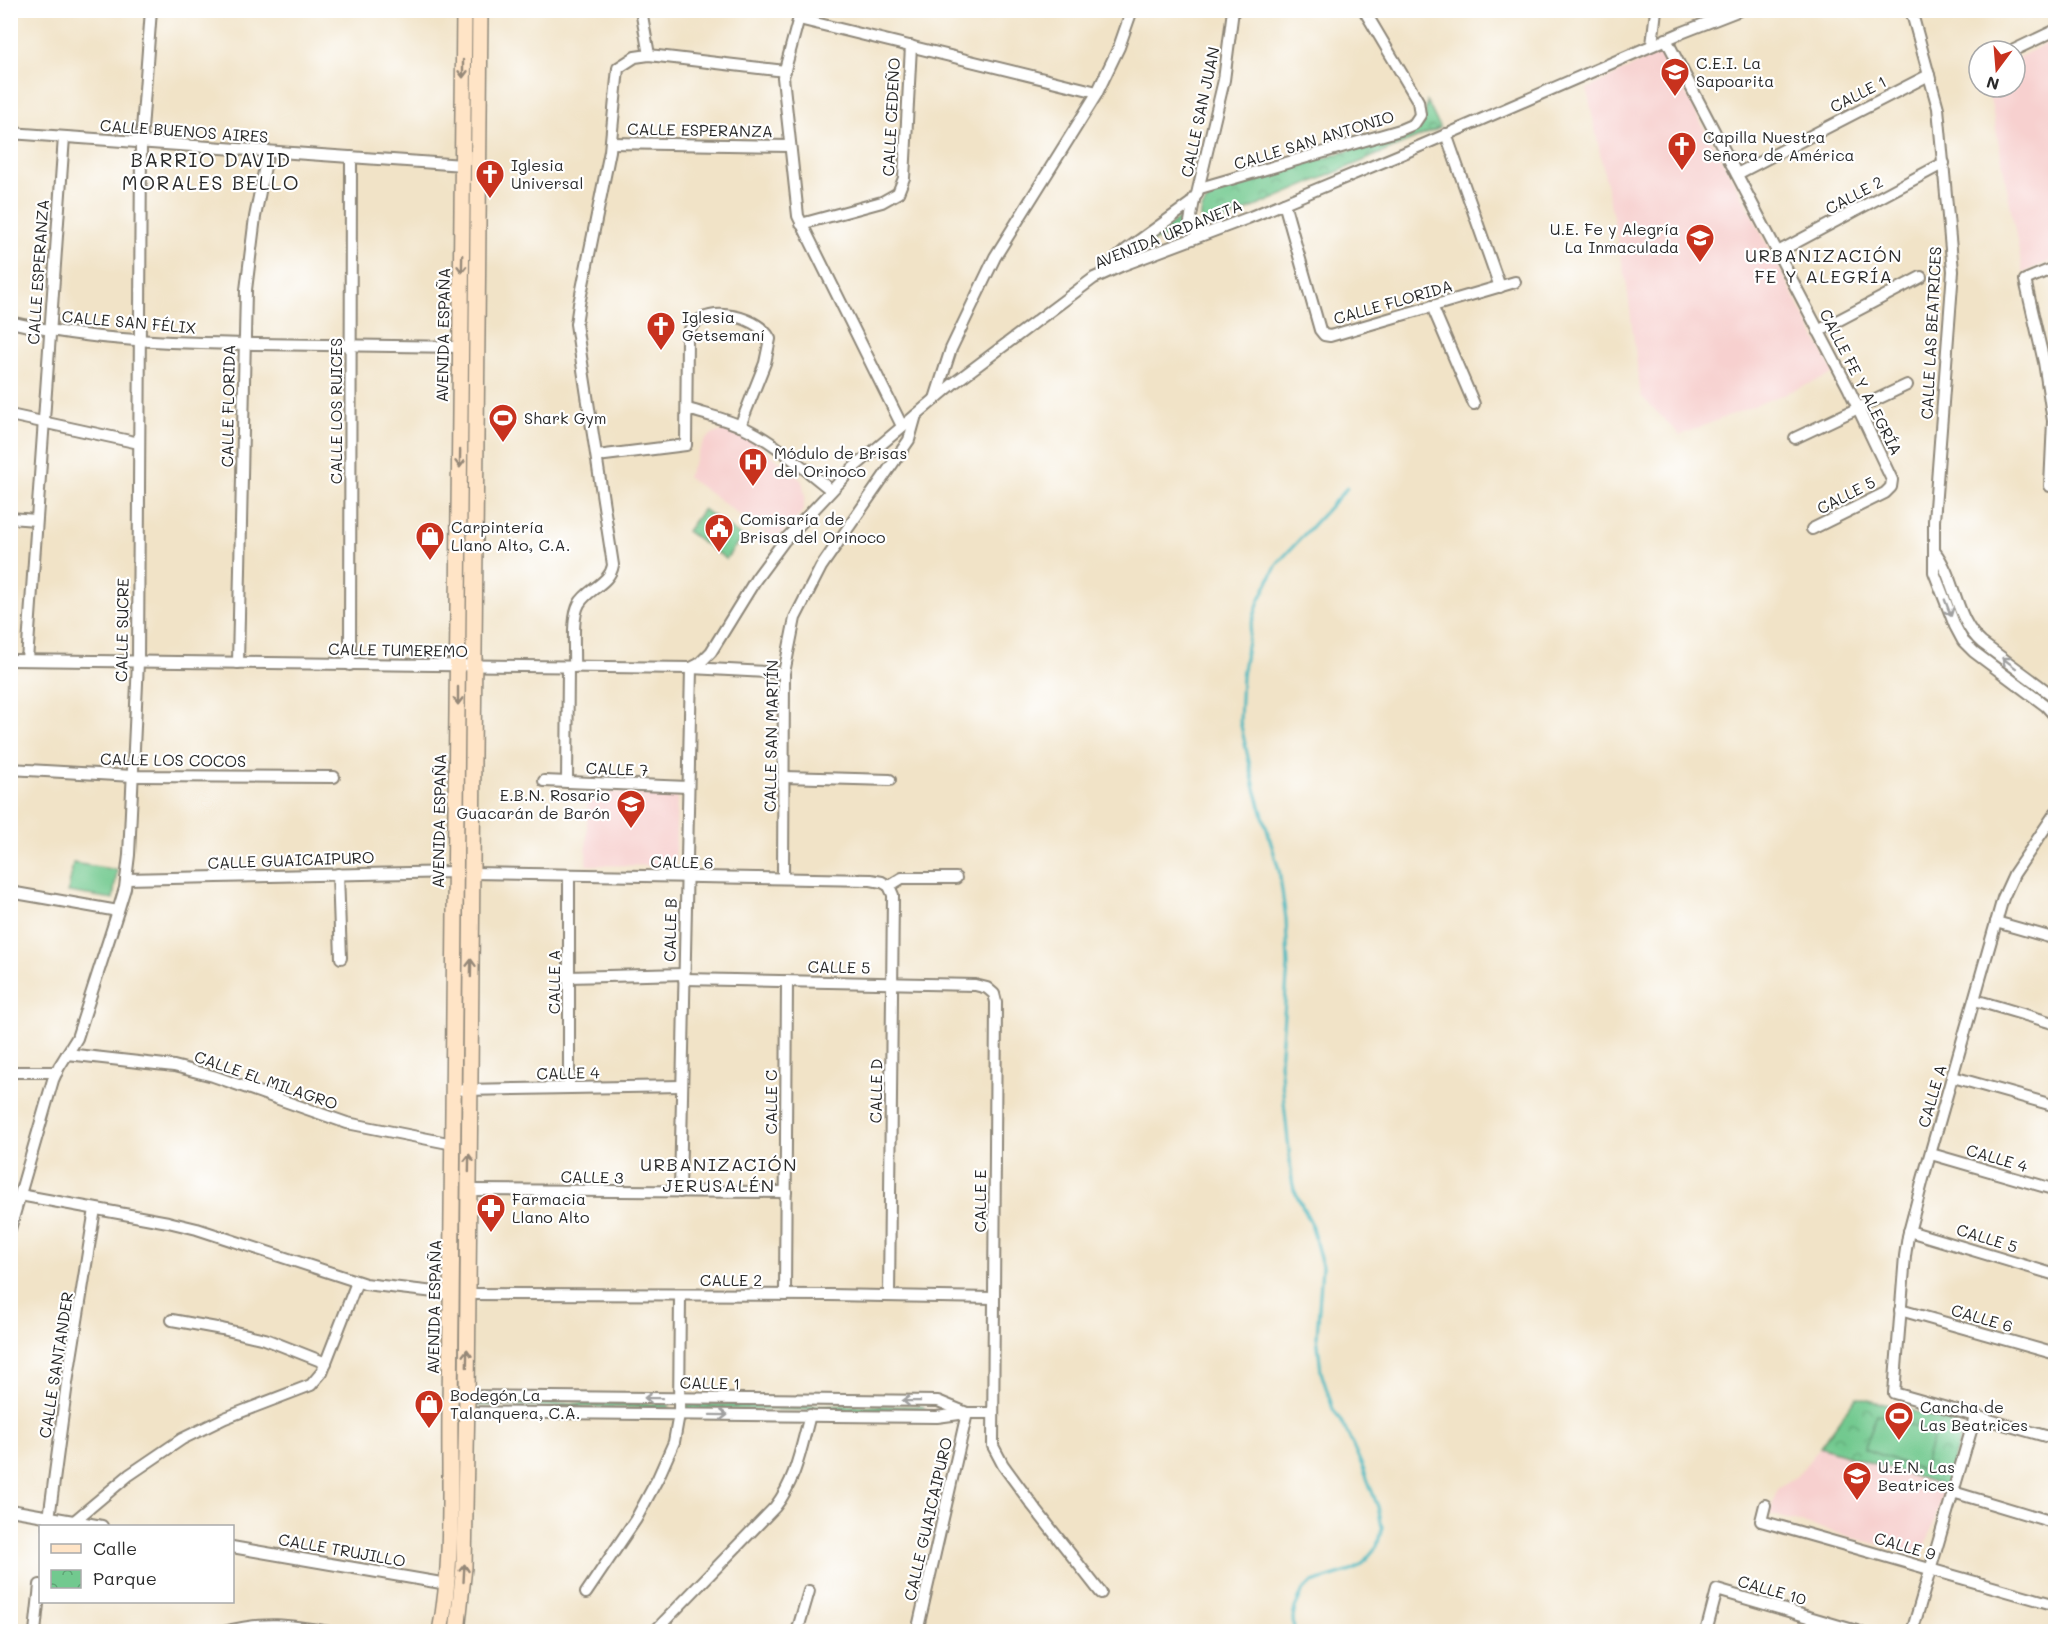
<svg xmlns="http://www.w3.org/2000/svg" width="2066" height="1642" font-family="Mali,sans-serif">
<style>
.built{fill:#f7d0cf}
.grass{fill:url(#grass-dots);stroke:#4e7a5d;stroke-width:1.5}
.park{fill:url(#park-crowns);stroke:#4e7a5d;stroke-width:1.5}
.pitch{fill:#72c98f;stroke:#4e7a5d;stroke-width:1.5}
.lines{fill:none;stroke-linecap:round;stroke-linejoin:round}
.stream{stroke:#47b7bf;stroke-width:3}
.minor-casing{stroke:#8e8779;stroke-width:14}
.secondary-casing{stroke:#8e8779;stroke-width:18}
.minor{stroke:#fff;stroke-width:10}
.secondary{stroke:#ffe4c6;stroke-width:15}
.oneway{stroke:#958878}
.oneway2{stroke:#a0a0a0}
.labels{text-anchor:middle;stroke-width:4.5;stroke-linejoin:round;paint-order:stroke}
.poi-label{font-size:16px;fill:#2b2b2b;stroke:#fff;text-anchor:start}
.street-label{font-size:16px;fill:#2b2b2b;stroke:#fff}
.neighbourhood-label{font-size:18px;letter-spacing:1.5px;fill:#2b2b2b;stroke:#fff}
.quarter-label{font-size:20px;letter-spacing:1.5px;fill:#2b2b2b;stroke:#fff}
</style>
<defs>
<pattern id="grass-dots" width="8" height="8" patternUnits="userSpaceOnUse" patternTransform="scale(1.5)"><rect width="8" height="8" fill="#72c98f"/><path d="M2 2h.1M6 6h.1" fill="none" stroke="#5ea375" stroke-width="1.8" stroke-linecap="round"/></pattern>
<pattern id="park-crowns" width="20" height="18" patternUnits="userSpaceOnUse" patternTransform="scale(1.5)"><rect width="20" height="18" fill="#72c98f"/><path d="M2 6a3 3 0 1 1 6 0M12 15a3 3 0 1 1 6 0" fill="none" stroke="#5ea375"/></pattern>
</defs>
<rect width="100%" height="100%" fill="#fff"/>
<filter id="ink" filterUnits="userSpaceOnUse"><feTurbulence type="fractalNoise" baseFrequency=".0167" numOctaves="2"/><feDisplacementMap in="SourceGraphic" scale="12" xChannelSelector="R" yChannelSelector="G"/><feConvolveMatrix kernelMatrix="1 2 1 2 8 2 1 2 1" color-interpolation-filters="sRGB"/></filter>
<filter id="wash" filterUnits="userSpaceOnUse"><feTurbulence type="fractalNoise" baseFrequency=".008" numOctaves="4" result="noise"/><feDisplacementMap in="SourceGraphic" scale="24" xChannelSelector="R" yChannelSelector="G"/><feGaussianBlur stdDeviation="1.35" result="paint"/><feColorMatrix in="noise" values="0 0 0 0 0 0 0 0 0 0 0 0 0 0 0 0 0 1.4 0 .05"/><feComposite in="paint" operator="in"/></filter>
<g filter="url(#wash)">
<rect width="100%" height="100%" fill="#f1e3c7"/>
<g class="built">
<polygon points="2055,39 2055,259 2023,273 1988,87 2015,87 2015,59"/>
<polygon points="1661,52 1667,57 1703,126 1745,201 1834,374 1680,435 1641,396 1627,286 1587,89"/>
<polygon points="723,431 737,433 751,438 802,481 805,496 803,510 798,517 775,540 687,477 704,441 711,435"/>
<polygon points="588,791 677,795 675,862 673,866 586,865"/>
<polygon points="1820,1447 1946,1486 1923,1555 1919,1556 1770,1514 1777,1488 1797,1476"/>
</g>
<g class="grass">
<polygon points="475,10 467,650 464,649 468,11"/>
<polygon points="1182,217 1184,217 1184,223 1187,230 1146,244 1147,241"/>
<polygon points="1939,569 1962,622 2055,704 2055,710 1971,644 1963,633"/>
<polygon points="464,679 468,679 464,1077 460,1077"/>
<polygon points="462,1096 464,1097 461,1373 459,1374 457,1373 460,1097"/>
<polygon points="478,1402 668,1404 670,1406 668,1408 478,1406 476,1404"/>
<polygon points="688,1404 923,1406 925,1409 923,1411 688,1409 686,1406"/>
</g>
<g class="park">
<path d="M1427,101L1440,128L1215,224H1209L1201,220C1199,206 1210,197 1221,190L1416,130L1424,122Z"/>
<polygon points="1856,1397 1948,1420 1957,1424 1961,1435 1946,1486 1820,1447"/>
</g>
<g class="pitch">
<polygon points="703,509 742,537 726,559 687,531"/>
<polygon points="73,863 117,870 113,899 68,892"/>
<polygon points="1877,1414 1934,1434 1922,1470 1864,1449"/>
</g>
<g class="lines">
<polyline class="stream" points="1294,1632 1293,1618 1295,1608 1303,1590 1312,1583 1354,1570 1362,1564 1377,1546 1382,1527 1378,1507 1363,1468 1345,1428 1333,1409 1321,1372 1317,1336 1322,1266 1311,1223 1294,1190 1292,1180 1280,1063 1288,966 1286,919 1279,870 1255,789 1240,721 1242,676 1250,629 1259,601 1277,564 1347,488"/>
</g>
</g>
<g filter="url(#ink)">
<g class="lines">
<g class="minor-casing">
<g id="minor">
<polyline points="641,10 649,55"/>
<polyline points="801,10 783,77 798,216 902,426"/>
<polyline points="1911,10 1938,108 1953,271 1934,521 1934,572 1955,626 1963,641 1974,652 2046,706 2056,717"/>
<polyline points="799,19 1097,92"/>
<polyline points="1666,39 1849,389 1892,480 1891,487 1885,493 1812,529"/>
<polyline points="1652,45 1656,10"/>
<polyline points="2012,51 2056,30"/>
<polyline points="10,133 463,165"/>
<polyline points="1446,134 1500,287"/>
<polyline points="611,143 789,146"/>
<polyline points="1737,174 1929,75"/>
<polyline points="1200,188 1400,130 1414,124 1420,115 1418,101 1364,10"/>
<polyline points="1194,200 1190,222 1195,230 1207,233"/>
<polyline points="1284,203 1320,330 1324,335 1330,336 1515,282"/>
<polyline points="801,224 882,202 898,193 904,178 911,46"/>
<polyline points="1778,252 1944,163"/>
<polyline points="1106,268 1126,250 1191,203 1197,194 1224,80 1233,10"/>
<polyline points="1432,306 1474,404"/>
<path d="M10,322C91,341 173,343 256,344C324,345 393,346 461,347"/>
<polyline points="1818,331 1921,277"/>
<polyline points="935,399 951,349 995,257 1096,95 1119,47 1132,10"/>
<path d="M688,409C707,415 727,419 745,428C776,443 804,469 831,490"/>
<polyline points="10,415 139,443"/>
<polyline points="1795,438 1907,385"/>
<path d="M597,456L686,445L687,337C695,302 757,313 770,339L765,363L740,426"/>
<polyline points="2050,486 2053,421 2044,362 2025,280 2056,267"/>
<polyline points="10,518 36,520"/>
<path d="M1935,552C1956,579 1955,620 1982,643L2056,698"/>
<polyline points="10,660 691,668 784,673"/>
<polyline points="27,660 64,137"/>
<polyline points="238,663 246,290 255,217 268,151"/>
<polyline points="350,665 351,157"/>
<path d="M574,667C575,651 571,619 579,604C587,589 610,584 613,565L576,324L579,304L610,151L618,68L635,57L649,55L785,71"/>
<polyline points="691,668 699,664 711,652 756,579 784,541 852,469 954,383 1094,278 1123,265 1248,218 1404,153 1681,33 1740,10"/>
<polyline points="10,769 133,776 334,777"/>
<polyline points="784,777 890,780"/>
<polyline points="544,781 688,787"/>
<polyline points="567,782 568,667"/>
<polyline points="2056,812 2014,874 2003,898 1923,1179 1908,1236 1905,1256 1894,1393 2056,1439"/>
<polyline points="472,873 871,880 882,882 889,886"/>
<polyline points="338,874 341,958"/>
<polyline points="783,878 784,673 795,618 821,567 909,440 916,415"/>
<polyline points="126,879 456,872"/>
<polyline points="889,886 902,878 956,878"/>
<polyline points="10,892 118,911"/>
<polyline points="1996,922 2056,939"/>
<polyline points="569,977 684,974"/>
<polyline points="684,979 975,985 987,988 994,994 996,1002 993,1446 1003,1465 1033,1506 1101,1593"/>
<polyline points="1975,1000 2056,1024"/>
<polyline points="67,1054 174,1066 213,1076 347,1123 453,1144"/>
<polyline points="10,1072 57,1072"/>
<polyline points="1953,1077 2056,1106"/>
<polyline points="569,1088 569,876"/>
<polyline points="463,1090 682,1086"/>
<polyline points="1931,1154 2056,1190"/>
<polyline points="469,1190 786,1192"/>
<polyline points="680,1192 691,668"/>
<polyline points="20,1195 168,1222 197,1229 365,1284 452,1294"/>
<polyline points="10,1229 53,1080 59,1067 77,1038 118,911 125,888 129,855 138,662 141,143 151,10"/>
<polyline points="1909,1231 2056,1275"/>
<polyline points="468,1294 829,1295 994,1298"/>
<polyline points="785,1295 787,981"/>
<polyline points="889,1296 893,895 889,886"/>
<polyline points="1900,1310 2056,1354"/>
<polyline points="172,1320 222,1329 265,1339 326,1363"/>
<polyline points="460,1396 938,1401 967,1413"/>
<polyline points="450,1412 937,1417 967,1413 992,1413"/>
<polyline points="1953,1492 2056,1523"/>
<polyline points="1765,1505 1761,1521 2056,1605"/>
<polyline points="10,1510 102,1526"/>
<polyline points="73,1522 129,1475 182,1439 225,1418 311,1385 322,1372 357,1282"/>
<polyline points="48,1526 67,1383 95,1209"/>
<polyline points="232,1547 447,1584"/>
<polyline points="586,1593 636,1519 658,1478 674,1442 679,1414 680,1295"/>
<polyline points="35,1632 40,1585"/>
<path d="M224,1632C263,1621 290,1625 329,1632"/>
<path d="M654,1632L775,1507C796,1480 801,1448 810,1415"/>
<polyline points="797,1632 809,1591"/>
<polyline points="917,1632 967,1413"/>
<polyline points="1706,1632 1717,1590 1860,1632"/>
<polyline points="1912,1632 1975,1417"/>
</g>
</g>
<g class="secondary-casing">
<g id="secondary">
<path d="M440,1632C454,1560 449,1484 450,1412L464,10"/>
<polyline points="457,1632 464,1567 467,1396 480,10"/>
</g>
</g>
<use href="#minor" class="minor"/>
<use href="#secondary" class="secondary"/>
</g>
<defs><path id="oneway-shaft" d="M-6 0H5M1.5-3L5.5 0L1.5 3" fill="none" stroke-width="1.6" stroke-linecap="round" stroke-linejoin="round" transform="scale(1.5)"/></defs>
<g class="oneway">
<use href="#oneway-shaft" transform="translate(463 69) rotate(90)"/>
<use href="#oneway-shaft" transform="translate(462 264) rotate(91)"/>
<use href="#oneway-shaft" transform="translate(460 459) rotate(91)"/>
<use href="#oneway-shaft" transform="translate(458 696) rotate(90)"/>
<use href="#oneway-shaft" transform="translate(471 968) rotate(-89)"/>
<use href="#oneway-shaft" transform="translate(469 1163) rotate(-89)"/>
<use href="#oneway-shaft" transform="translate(467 1358) rotate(-89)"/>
<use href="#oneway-shaft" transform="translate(464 1573) rotate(-87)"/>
</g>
<g class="oneway2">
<use href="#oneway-shaft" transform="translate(1948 608) rotate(69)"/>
<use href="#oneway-shaft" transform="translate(2009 663) rotate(-143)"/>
<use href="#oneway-shaft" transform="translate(653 1398) rotate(-179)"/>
<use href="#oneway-shaft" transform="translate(911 1401) rotate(-179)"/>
<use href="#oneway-shaft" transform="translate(719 1415) rotate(1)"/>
</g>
</g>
<defs>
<g id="school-pin" transform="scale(1.5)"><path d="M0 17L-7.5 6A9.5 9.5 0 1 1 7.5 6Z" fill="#c8321e" stroke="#fff"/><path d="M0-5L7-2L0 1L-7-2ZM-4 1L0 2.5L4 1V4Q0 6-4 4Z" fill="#fff"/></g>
<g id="church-pin" transform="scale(1.5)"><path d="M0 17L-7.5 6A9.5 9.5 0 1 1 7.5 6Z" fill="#c8321e" stroke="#fff"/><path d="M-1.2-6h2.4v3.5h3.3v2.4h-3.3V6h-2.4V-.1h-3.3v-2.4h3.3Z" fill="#fff"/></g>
<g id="stadium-pin" transform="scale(1.5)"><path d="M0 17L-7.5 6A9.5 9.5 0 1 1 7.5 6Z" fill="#c8321e" stroke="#fff"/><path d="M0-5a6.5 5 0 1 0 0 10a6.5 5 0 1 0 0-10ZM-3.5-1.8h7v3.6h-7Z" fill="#fff"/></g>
<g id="hospital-pin" transform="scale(1.5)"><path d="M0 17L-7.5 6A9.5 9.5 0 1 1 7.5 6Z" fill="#c8321e" stroke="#fff"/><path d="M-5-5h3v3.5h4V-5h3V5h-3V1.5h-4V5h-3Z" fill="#fff"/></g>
<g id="civic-pin" transform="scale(1.5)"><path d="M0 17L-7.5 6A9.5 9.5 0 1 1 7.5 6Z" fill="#c8321e" stroke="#fff"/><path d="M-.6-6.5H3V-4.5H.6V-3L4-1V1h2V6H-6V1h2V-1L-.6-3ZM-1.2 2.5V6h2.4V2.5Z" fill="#fff"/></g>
<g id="shop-pin" transform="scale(1.5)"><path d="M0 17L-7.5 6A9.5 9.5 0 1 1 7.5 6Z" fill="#c8321e" stroke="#fff"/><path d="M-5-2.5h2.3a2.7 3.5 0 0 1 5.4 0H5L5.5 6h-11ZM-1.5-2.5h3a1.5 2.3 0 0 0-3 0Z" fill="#fff"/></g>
<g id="pharmacy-pin" transform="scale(1.5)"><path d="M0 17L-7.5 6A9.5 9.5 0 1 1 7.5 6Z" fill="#c8321e" stroke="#fff"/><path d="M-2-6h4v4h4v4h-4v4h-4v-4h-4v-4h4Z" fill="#fff"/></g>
</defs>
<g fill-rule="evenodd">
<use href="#school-pin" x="1675" y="72"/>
<use href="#church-pin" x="1682" y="146"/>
<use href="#church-pin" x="490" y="174"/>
<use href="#school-pin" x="1700" y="238"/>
<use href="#church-pin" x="661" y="326"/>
<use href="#stadium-pin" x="503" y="418"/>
<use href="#hospital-pin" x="753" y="462"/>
<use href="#civic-pin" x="719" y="528"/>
<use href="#shop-pin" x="430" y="536"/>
<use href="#school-pin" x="631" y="804"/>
<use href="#pharmacy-pin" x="491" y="1208"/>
<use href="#shop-pin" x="429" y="1404"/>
<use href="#stadium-pin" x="1899" y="1416"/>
<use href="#school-pin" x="1857" y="1476"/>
</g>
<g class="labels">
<g class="poi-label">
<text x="1696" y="69">C.E.I. La<tspan x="1696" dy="18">Sapoarita</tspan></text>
<text x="1703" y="143">Capilla Nuestra<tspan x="1703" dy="18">Señora de América</tspan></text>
<text x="511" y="171">Iglesia<tspan x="511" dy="18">Universal</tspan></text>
<text x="1679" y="235" text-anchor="end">U.E. Fe y Alegría<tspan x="1679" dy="18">La Inmaculada</tspan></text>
<text x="682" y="323">Iglesia<tspan x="682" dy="18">Getsemaní</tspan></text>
<text x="524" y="424">Shark Gym</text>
<text x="774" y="459">Módulo de Brisas<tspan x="774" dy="18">del Orinoco</tspan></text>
<text x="740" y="525">Comisaría de<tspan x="740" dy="18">Brisas del Orinoco</tspan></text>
<text x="451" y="533">Carpintería<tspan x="451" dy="18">Llano Alto, C.A.</tspan></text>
<text x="610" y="801" text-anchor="end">E.B.N. Rosario<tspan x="610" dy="18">Guacarán de Barón</tspan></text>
<text x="512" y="1205">Farmacia<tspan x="512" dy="18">Llano Alto</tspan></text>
<text x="450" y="1401">Bodegón La<tspan x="450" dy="18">Talanquera, C.A.</tspan></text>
<text x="1920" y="1413">Cancha de<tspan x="1920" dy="18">Las Beatrices</tspan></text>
<text x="1878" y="1473">U.E.N. Las<tspan x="1878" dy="18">Beatrices</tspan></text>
</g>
<g class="street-label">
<text transform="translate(1858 94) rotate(-27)" y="6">CALLE 1</text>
<text transform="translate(1200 112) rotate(-78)" y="6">CALLE SAN JUAN</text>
<text transform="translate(891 117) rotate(-87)" y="6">CALLE CEDEÑO</text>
<text transform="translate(700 130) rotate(1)" y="6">CALLE ESPERANZA</text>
<text transform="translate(184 131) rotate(4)" y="6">CALLE BUENOS AIRES</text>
<text transform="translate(1314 140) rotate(-17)" y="6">CALLE SAN ANTONIO</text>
<text transform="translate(1854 195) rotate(-28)" y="6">CALLE 2</text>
<text transform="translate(1168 234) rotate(-22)" y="6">AVENIDA URDANETA</text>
<text transform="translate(38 272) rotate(-86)" y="6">CALLE ESPERANZA</text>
<text transform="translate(1393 302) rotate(-16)" y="6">CALLE FLORIDA</text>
<text transform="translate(129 322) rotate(5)" y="6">CALLE SAN FÉLIX</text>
<text transform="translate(1931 333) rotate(-87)" y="6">CALLE LAS BEATRICES</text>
<text transform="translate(443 335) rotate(-89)" y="6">AVENIDA ESPAÑA</text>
<text transform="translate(1861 382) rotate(63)" y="6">CALLE FE Y ALEGRÍA</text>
<text transform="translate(228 406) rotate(-89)" y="6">CALLE FLORIDA</text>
<text transform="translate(336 411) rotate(-90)" y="6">CALLE LOS RUICES</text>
<text transform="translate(1846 495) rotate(-27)" y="6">CALLE 5</text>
<text transform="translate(122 630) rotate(-89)" y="6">CALLE SUCRE</text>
<text transform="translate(398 650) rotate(1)" y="6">CALLE TUMEREMO</text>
<text transform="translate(771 736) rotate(-89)" y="6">CALLE SAN MARTÍN</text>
<text transform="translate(173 760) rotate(1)" y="6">CALLE LOS COCOS</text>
<text transform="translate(617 769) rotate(2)" y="6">CALLE 7</text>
<text transform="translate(439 821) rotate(-89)" y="6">AVENIDA ESPAÑA</text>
<text transform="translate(291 860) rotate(-2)" y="6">CALLE GUAICAIPURO</text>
<text transform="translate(682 862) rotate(1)" y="6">CALLE 6</text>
<text transform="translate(670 930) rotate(-89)" y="6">CALLE B</text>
<text transform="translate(839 967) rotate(1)" y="6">CALLE 5</text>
<text transform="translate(554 982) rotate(-90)" y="6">CALLE A</text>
<text transform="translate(568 1073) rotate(-1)" y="6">CALLE 4</text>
<text transform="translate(266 1080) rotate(19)" y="6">CALLE EL MILAGRO</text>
<text transform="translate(876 1091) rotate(-89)" y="6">CALLE D</text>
<text transform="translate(1932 1096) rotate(-74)" y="6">CALLE A</text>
<text transform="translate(771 1102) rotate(-90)" y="6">CALLE C</text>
<text transform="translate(1997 1158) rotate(16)" y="6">CALLE 4</text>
<text transform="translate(592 1177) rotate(1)" y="6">CALLE 3</text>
<text transform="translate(980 1201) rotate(-90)" y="6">CALLE E</text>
<text transform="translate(1987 1238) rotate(17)" y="6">CALLE 5</text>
<text x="731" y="1286">CALLE 2</text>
<text transform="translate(434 1307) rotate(-89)" y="6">AVENIDA ESPAÑA</text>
<text transform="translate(1982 1318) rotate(16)" y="6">CALLE 6</text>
<text transform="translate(56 1365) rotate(-81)" y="6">CALLE SANTANDER</text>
<text transform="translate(710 1383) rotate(1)" y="6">CALLE 1</text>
<text transform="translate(928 1519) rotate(-77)" y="6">CALLE GUAICAIPURO</text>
<text transform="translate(1905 1546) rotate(16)" y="6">CALLE 9</text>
<text transform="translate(342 1550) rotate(10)" y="6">CALLE TRUJILLO</text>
<text transform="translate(1772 1590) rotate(16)" y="6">CALLE 10</text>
</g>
<g class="neighbourhood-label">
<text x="1824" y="262">URBANIZACIÓN<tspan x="1824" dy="21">FE Y ALEGRÍA</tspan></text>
<text x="719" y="1171">URBANIZACIÓN<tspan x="719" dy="21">JERUSALÉN</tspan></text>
</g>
<g class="quarter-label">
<text x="211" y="167">BARRIO DAVID<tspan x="211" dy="23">MORALES BELLO</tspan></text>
</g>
</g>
<rect width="2066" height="1642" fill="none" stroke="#fff" stroke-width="36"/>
<rect x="39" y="1525" width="195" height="78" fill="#ffffff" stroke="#aaaaaa" stroke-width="1.5"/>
<rect x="51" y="1544" width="30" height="9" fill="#ffe4c6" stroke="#aaaaaa" stroke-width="1.5"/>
<text x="93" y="1555" font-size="18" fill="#2b2b2b">Calle</text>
<rect x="51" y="1570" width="30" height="18" fill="url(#park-crowns)" stroke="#aaaaaa" stroke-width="1.5"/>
<text x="93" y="1585" font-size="18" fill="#2b2b2b">Parque</text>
<g transform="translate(1997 69) rotate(196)"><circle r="28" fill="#ffffff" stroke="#aaaaaa" stroke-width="1.5"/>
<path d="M0-4.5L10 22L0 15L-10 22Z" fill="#c8321e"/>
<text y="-9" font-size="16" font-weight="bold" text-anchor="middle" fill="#2b2b2b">N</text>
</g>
</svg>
